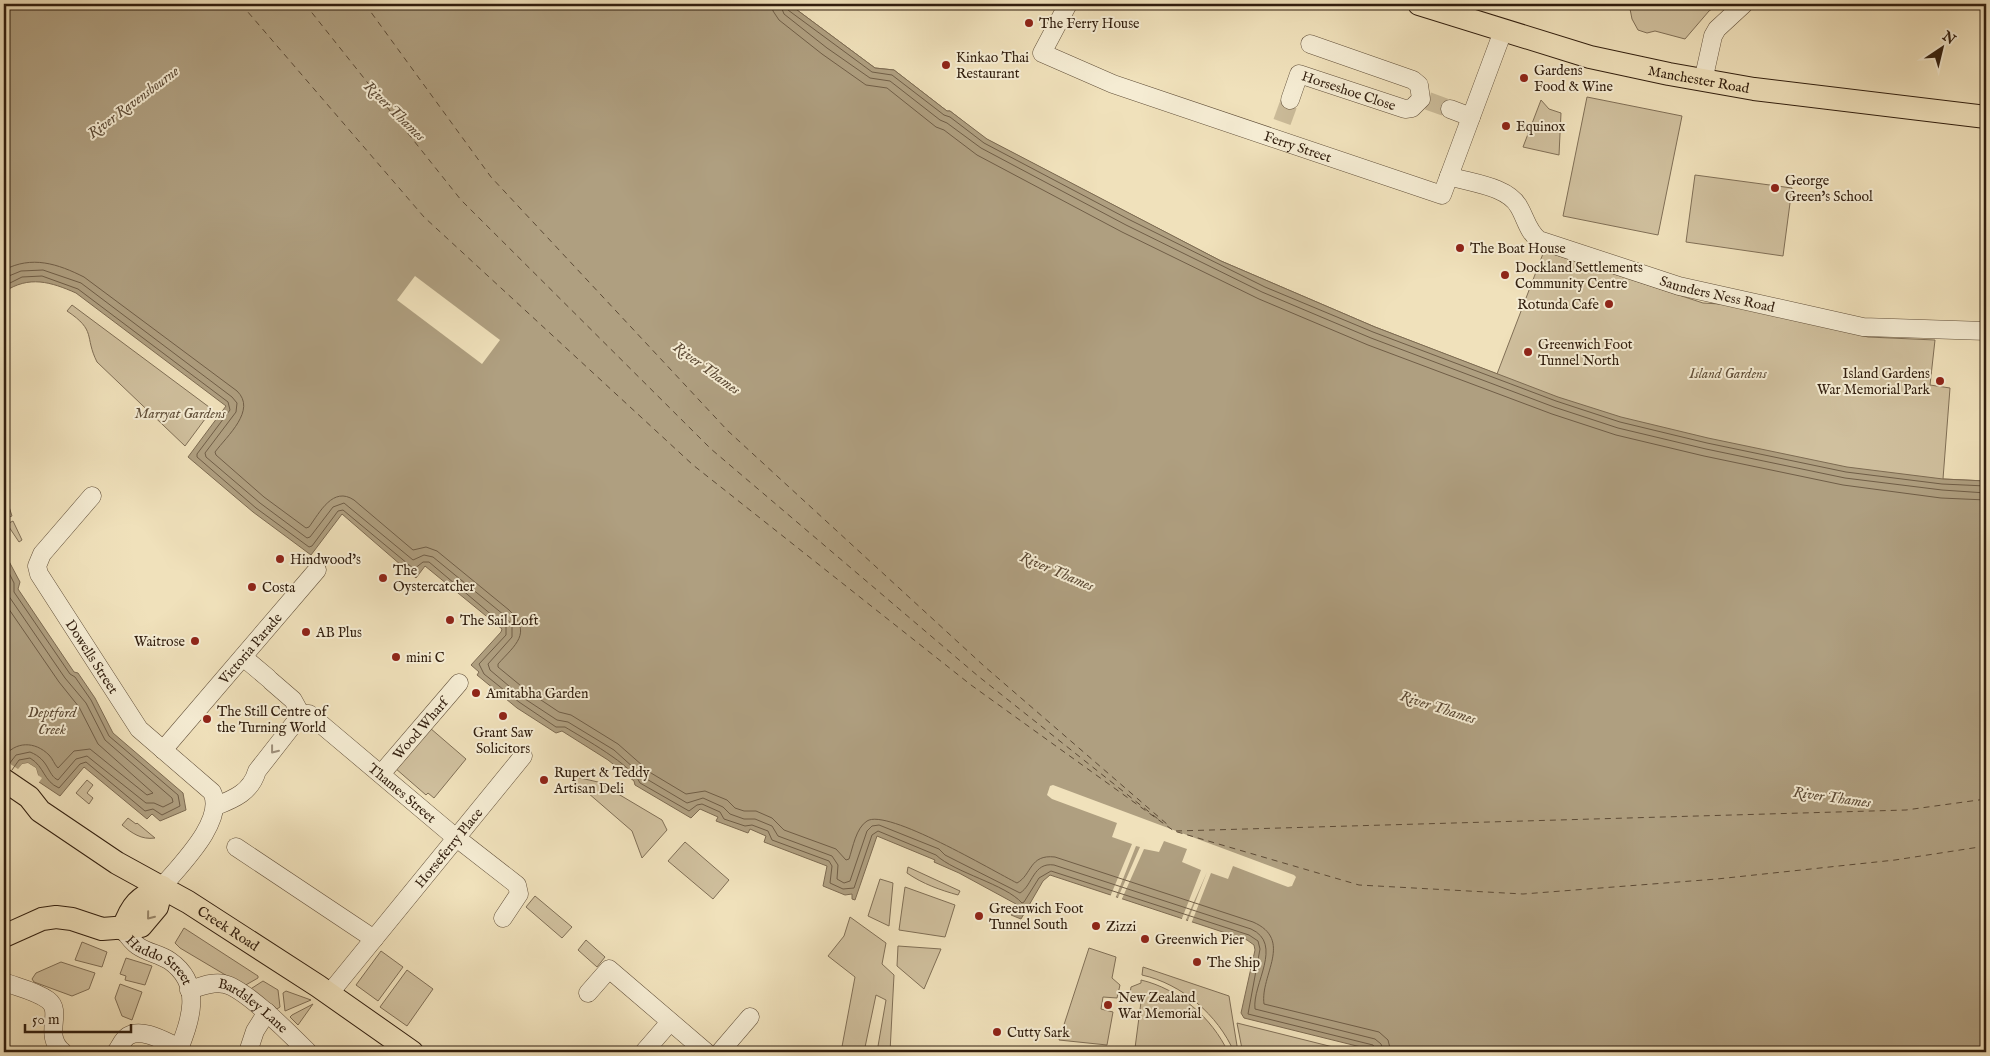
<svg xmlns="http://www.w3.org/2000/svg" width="1990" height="1056" font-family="'IM FELL English',serif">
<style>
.green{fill:#d0c09e;stroke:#806f56}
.water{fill:#af9f80;stroke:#7d6b52}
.pier{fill:#f0e1bb}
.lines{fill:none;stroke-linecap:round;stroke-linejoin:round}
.shore{stroke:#705e47;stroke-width:1}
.ferry{stroke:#5d4b36;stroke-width:1;stroke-dasharray:6 5;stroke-linecap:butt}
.minor-tunnel{stroke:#caba98;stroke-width:18;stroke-dasharray:18 9;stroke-linecap:butt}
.minor-casing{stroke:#614f39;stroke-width:19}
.major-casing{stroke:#311e0e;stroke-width:24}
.minor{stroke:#f5ecd3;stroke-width:18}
.major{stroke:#f0e1bb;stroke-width:22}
.oneway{stroke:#9d8f7a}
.oneway2{stroke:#9a896d}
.poi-dot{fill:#8f2418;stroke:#f5ecd3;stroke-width:2}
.labels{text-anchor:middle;stroke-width:4;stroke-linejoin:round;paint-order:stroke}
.poi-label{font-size:14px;fill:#311e0e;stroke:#f5ecd3;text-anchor:start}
.street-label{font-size:14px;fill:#311e0e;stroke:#f5ecd3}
.park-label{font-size:14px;font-style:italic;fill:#614f39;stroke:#f5ecd3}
.water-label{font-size:15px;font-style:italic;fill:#5d4b36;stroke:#f5ecd3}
</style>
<rect width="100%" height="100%" fill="#f0e1bb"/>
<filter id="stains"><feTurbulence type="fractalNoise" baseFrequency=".004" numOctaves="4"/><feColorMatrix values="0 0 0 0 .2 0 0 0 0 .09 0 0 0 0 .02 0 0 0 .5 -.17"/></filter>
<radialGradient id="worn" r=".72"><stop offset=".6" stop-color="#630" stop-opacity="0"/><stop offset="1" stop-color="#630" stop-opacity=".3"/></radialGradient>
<g class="green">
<polygon points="789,4 875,68 894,70 947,111 950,111 986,139 1221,261 1375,327 1497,374 1544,251 1703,303 1736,305 1868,337 1935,340 1930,385 1950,388 1943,479 1986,481 1986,525 991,240"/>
<polygon points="1629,4 1719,4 1709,11 1685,39 1655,31 1647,33 1638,30 1632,19"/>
<polygon points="1587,97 1682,116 1658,235 1563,216"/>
<polygon points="1541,100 1549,109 1561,113 1559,155 1523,147"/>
<polygon points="1695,175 1792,188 1783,256 1686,242"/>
<path d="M72,305L209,407L208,408L211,411L185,446L97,362C84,336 97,331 67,311Z"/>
<polygon points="4,491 12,516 4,519"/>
<polygon points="13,521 22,540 19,542 7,524"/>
<polygon points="430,728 466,759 434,798 428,793 426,795 395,768"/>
<polygon points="576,777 598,782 662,820 667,830 642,858 632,831 573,780"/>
<polygon points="87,780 93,785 87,793 93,798 89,804 76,793"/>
<path d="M128,818L136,824L137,823L155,838C141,840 132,833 122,825Z"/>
<polygon points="685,842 729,880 713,899 668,861"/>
<path d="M908,867L960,891L958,895C940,890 923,884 907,873Z"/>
<polygon points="880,879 893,883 889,926 868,916"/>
<polygon points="905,887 955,905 945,937 899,930"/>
<polygon points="535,896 572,927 562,938 526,907"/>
<polygon points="850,917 886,943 882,964 894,975 890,1052 877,1052 886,1000 876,995 864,1052 841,1052 855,977 828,956 844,936"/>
<polygon points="184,928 258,976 258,978 244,986 180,948 175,943"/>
<polygon points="586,940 605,957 597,967 578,950"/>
<polygon points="82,942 107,952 102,967 75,960"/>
<polygon points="898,946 941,949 924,989 897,966"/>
<polygon points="1089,948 1116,957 1112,978 1120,985 1117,998 1103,997 1101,1009 1113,1012 1107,1045 1059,1040"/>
<polygon points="381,951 403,967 378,1001 356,985"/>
<polygon points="126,958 152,966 145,985 125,980 126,976 120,974"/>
<polygon points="61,962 95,973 89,989 72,996 34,982 32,979 36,973"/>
<path d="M1143,967L1229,996L1238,1052H1234C1218,1015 1182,984 1142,975Z"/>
<polygon points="407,970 433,989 407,1026 380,1007"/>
<path d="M1141,980C1179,989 1212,1018 1228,1052H1168L1135,1048L1141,1002L1129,1000L1131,987L1141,983Z"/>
<polygon points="263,981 278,990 280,1007 277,1009 249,990"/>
<polygon points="120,984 142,992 132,1020 122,1016 115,998"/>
<polygon points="286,991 311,1000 285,1011 283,993"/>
<polygon points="313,1004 298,1025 290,1017 292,1015"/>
<polygon points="1237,1023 1353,1052 1264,1052 1242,1049"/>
</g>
<g class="water">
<path d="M4,4H789L875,68L894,70L947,111H950L987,139L1221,261L1375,327L1558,397L1621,417L1708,438L1847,467L1943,479L1986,481V1052H1381L1244,1018L1241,1013L1255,950L1254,945L1247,940L1050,875L1043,881L1021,919L1011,915L1016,904L959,873L934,862L935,860L877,836L855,900L852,899V894L845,895L823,886L827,866L764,842L766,836L750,829L748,833L716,821L718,817L700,809L691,818L635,785L634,781L608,760L562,731L556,733L517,708L477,675L479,672L471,665L501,632L502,629L425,566L416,578L342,514L311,555L253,512L188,457L226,406L76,293C51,282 29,275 4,292Z"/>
<polygon points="4,552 20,582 18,589 74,672 78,673 95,698 113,733 183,793 186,810 160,821 152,814 147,819 84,767 60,796 39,782 41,778 38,775 36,768 28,763 22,764 4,792"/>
</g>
<g class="pier">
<polygon points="415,276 500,340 482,364 397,300"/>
<polygon points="4,760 18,769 22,764 28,763 36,768 38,775 42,778 38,784 38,779 34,770 27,766 23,766 4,794"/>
<polygon points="1053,785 1294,875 1296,877 1292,886 1288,887 1233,866 1228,879 1211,873 1191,924 1187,923 1207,872 1185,922 1181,921 1201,870 1182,862 1187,849 1164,841 1159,852 1144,849 1121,901 1117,900 1140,847 1136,846 1115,899 1110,897 1132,844 1112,837 1117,823 1052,799 1047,795 1050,786"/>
</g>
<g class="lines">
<g class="shore">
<polyline points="772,4 773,11 779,20 822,54 866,85 887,88 936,127 944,130 977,155 1122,232 1259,299 1368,345 1552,414 1616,435 1704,456 1843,485 1941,498 1986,500"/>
<polyline points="780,4 784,14 827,48 870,78 890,81 940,120 947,123 981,148 1126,225 1262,292 1371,338 1554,407 1618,428 1706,449 1845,478 1942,490 1986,493"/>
<polyline points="786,4 788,10 872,72 892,75 944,115 950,117 984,143 1128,219 1265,287 1373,332 1556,401 1620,422 1707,443 1846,472 1942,484 1986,486"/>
<path d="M4,270C32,255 58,264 84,277L237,391C257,410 227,436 215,452L216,455L264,497L306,528L309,527C320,512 333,486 354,500L413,550L426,547L437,551L509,610C533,633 515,645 498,664V667L526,690L559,712L571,715L618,744L651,773L686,794L705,791L727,800L735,808L744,811H756L772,818L784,830L836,849L846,860L849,859C853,847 856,828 867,821C887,808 993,871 1017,883C1032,875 1029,854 1055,857L1253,922C1294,940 1260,975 1264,1004L1379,1032L1388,1040L1391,1052"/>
<path d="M4,278L21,271L43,270L81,283L232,397L237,403L236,412L205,453L206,457L260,503L307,538L310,537L333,507L344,503L413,560L424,555L433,557L504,615L512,625V637L488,664L490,670L522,697L557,720L568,722L614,750L645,778L687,803L703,798L723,807L730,814L744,819H755L772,826L778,836L832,856L838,865L837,879L844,883L850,881L867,831L872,826L879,825L939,849L945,855L1020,893C1033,885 1033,862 1054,865L1251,929C1284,944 1252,984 1255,1009L1375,1039L1381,1044L1384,1052"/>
<path d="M4,286L22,277L42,276L78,289L228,402L230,410L197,454V457L256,508L309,547L312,546L338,511L343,510L414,569L423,562H429L506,627V635L479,664L484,674L519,702L556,727H565C583,738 632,765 640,783L689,811L697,805L702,804L720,812L724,819L745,826L752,825L768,831L772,840L829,861L832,866L830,883L843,889L854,888L872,835L878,831L936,855C955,873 1005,884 1022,903L1024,902L1039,878L1051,871L1249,935L1258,941L1260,949L1248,1014L1373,1045L1377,1052"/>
<path d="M4,563L14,583V592L70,674L75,677L91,700L109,736L178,795L180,806L162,815L153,809L145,811L86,762L80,764L59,788C43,781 45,767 30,758L19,760L12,770"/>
<path d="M4,576L7,583L8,595L65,678L86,703L105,740L172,798L173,802L163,807L154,803H146L87,756L76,759L58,780C47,775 50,760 30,752L16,755L6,768"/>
<path d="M4,602L59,682L79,707L98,744L153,793L147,795L90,749L74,751L58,768C54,764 53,759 49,755C35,741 15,741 4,757"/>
</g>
<g class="ferry">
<polyline points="241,4 424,217 693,465 971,685 1174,831 1359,885 1523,894 1717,879 1895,860 1986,846"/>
<polyline points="305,4 461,200 711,449 978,676 1158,819"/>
<polyline points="365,4 491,177 728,431 984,666 1168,825"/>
<polyline points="1176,831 1906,810 1986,799"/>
</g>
<g class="minor-tunnel">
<polyline points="1428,101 1450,109"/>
<polyline points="1282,122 1290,100"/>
</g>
<g class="minor-casing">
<g id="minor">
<path id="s1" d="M1068,4L1042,53L1113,84L1442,195L1503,31"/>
<polyline points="1703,81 1713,36 1717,29 1744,4"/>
<path id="s2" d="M1290,100L1299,74L1405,109L1412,108L1421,99L1419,85L1413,80L1310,44"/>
<polyline points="1450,109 1471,117"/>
<path id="s3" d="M1449,176C1470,183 1508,186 1519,207C1526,219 1528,232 1539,240L1679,286L1863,327L1986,331"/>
<path id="s4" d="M92,496L42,554L37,566L39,574L139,729L212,792C226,821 179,866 162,887"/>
<polyline points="243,657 268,678"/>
<polyline points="271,681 293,700 298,709"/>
<path id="s5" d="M163,750L317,570"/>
<path id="s6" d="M381,774L459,683"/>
<path id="s7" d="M216,806C234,799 251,792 257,771L300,716L302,714H309L449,832L517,885L519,894L503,918"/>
<polyline points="236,847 374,939"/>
<path id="s8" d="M123,929C127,935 132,942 138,946C148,953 160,954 170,961C204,985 190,1021 178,1052"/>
<path d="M4,982C17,987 36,991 48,1000C64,1012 42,1035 63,1052"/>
<path id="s9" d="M189,990C200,987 213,981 224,984C245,988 292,1036 308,1052"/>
<polyline points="588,993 609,969 706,1052"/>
<path id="s10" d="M329,994L523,756"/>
<path d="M116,1052C120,1047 122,1040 128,1036C142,1027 166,1042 180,1048"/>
<polyline points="248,1052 255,1031 267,1012"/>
<polyline points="644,1052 670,1022"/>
<polyline points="720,1052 750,1017"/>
</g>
</g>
<g class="major-casing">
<g id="major">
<path id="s11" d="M1419,4L1590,57L1669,74L1754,89L1986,117"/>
<path id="s12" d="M4,780L29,797L40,811L117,863L188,902L318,986L412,1052"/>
<path d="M123,929C131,905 139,897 162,887"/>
<polyline points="4,936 42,919 56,917 72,919 102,929 141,926 157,907 162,887"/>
</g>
</g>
<use href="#minor" class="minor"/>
<use href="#major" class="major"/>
</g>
<defs><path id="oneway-chevron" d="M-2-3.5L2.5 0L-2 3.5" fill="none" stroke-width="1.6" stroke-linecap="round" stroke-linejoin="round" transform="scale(1.25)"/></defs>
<use class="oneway" href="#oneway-chevron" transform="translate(274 750) rotate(128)"/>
<use class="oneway2" href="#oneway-chevron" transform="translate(150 916) rotate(129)"/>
<g class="poi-dot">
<circle cx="1029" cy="23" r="5"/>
<circle cx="946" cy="65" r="5"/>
<circle cx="1524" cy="78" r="5"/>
<circle cx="1506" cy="126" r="5"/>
<circle cx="1775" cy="188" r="5"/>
<circle cx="1460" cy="248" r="5"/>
<circle cx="1505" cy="275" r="5"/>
<circle cx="1609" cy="304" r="5"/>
<circle cx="1528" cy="352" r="5"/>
<circle cx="1940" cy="381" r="5"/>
<circle cx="280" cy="559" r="5"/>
<circle cx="383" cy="578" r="5"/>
<circle cx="252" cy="587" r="5"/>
<circle cx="450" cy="620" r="5"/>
<circle cx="306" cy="632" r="5"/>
<circle cx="195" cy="641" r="5"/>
<circle cx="396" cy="657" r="5"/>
<circle cx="476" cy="693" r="5"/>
<circle cx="503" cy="716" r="5"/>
<circle cx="207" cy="719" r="5"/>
<circle cx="544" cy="780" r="5"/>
<circle cx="979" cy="916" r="5"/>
<circle cx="1096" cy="926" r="5"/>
<circle cx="1145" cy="939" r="5"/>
<circle cx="1197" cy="962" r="5"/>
<circle cx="1108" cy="1005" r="5"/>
<circle cx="997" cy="1032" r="5"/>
</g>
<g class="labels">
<g class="poi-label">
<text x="1039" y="28">The Ferry House</text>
<text x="956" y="62">Kinkao Thai<tspan x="956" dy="16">Restaurant</tspan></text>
<text x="1534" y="75">Gardens<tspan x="1534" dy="16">Food &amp; Wine</tspan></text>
<text x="1516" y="131">Equinox</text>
<text x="1785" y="185">George<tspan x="1785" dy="16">Green's School</tspan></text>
<text x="1470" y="253">The Boat House</text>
<text x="1515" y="272">Dockland Settlements<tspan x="1515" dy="16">Community Centre</tspan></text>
<text x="1599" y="309" text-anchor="end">Rotunda Cafe</text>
<text x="1538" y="349">Greenwich Foot<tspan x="1538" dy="16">Tunnel North</tspan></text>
<text x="1930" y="378" text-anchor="end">Island Gardens<tspan x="1930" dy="16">War Memorial Park</tspan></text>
<text x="290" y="564">Hindwood's</text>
<text x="393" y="575">The<tspan x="393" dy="16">Oystercatcher</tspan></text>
<text x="262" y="592">Costa</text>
<text x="460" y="625">The Sail Loft</text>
<text x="316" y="637">AB Plus</text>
<text x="185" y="646" text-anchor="end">Waitrose</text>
<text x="406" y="662">mini C</text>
<text x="486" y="698">Amitabha Garden</text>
<text x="217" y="716">The Still Centre of<tspan x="217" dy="16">the Turning World</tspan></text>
<text x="503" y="737" text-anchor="middle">Grant Saw<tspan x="503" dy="16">Solicitors</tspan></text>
<text x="554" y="777">Rupert &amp; Teddy<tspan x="554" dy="16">Artisan Deli</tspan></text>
<text x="989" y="913">Greenwich Foot<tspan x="989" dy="16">Tunnel South</tspan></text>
<text x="1106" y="931">Zizzi</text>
<text x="1155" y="944">Greenwich Pier</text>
<text x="1207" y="967">The Ship</text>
<text x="1118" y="1002">New Zealand<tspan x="1118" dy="16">War Memorial</tspan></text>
<text x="1007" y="1037">Cutty Sark</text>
</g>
<g class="street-label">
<text dy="5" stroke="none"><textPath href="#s11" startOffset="290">Manchester Road</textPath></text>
<text dy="5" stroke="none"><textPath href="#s2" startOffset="80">Horseshoe Close</textPath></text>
<text dy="5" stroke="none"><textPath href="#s1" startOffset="328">Ferry Street</textPath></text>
<text dy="5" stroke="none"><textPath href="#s3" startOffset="304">Saunders Ness Road</textPath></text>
<text dy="5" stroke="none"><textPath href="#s5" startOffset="134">Victoria Parade</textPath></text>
<text dy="5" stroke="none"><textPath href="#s4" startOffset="196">Dowells Street</textPath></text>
<text dy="5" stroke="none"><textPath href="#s6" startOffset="60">Wood Wharf</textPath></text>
<text dy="5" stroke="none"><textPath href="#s7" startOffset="258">Thames Street</textPath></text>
<text dy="5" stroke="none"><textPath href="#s10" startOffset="189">Horseferry Place</textPath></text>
<text dy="5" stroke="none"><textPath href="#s12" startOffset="270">Creek Road</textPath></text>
<text dy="5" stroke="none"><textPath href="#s8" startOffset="49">Haddo Street</textPath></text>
<text dy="5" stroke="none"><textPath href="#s9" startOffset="72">Bardsley Lane</textPath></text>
</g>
<g class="park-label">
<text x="1728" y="378">Island Gardens</text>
<text x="180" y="418">Marryat Gardens</text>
</g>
<g class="water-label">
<text transform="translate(133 102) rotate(-37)" y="5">River Ravensbourne</text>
<text transform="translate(395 111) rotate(44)" y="5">River Thames</text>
<text transform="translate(707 368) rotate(36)" y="5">River Thames</text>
<text transform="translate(1057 571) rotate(23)" y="5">River Thames</text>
<text transform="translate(1438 707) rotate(18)" y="5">River Thames</text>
<text x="52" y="717">Deptford<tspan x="52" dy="17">Creek</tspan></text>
<text transform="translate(1832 797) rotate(8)" y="5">River Thames</text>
</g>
</g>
<rect width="1990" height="1056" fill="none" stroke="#f0e1bb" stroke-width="20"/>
<rect x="5" y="5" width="1980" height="1046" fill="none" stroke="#311e0e" stroke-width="2.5"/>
<rect x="10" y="10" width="1970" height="1036" fill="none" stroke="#311e0e"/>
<g transform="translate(1942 48) rotate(35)" stroke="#f5ecd3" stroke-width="4" paint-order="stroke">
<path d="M0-4L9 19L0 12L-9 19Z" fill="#311e0e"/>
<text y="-8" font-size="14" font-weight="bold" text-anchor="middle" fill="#311e0e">N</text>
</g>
<path d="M25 1024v8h106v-8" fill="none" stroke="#311e0e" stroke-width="2.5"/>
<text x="32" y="1024" font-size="15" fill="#311e0e" stroke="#f5ecd3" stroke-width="4" paint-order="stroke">50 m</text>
<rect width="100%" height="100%" filter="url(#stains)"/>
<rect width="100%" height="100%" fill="url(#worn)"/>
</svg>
